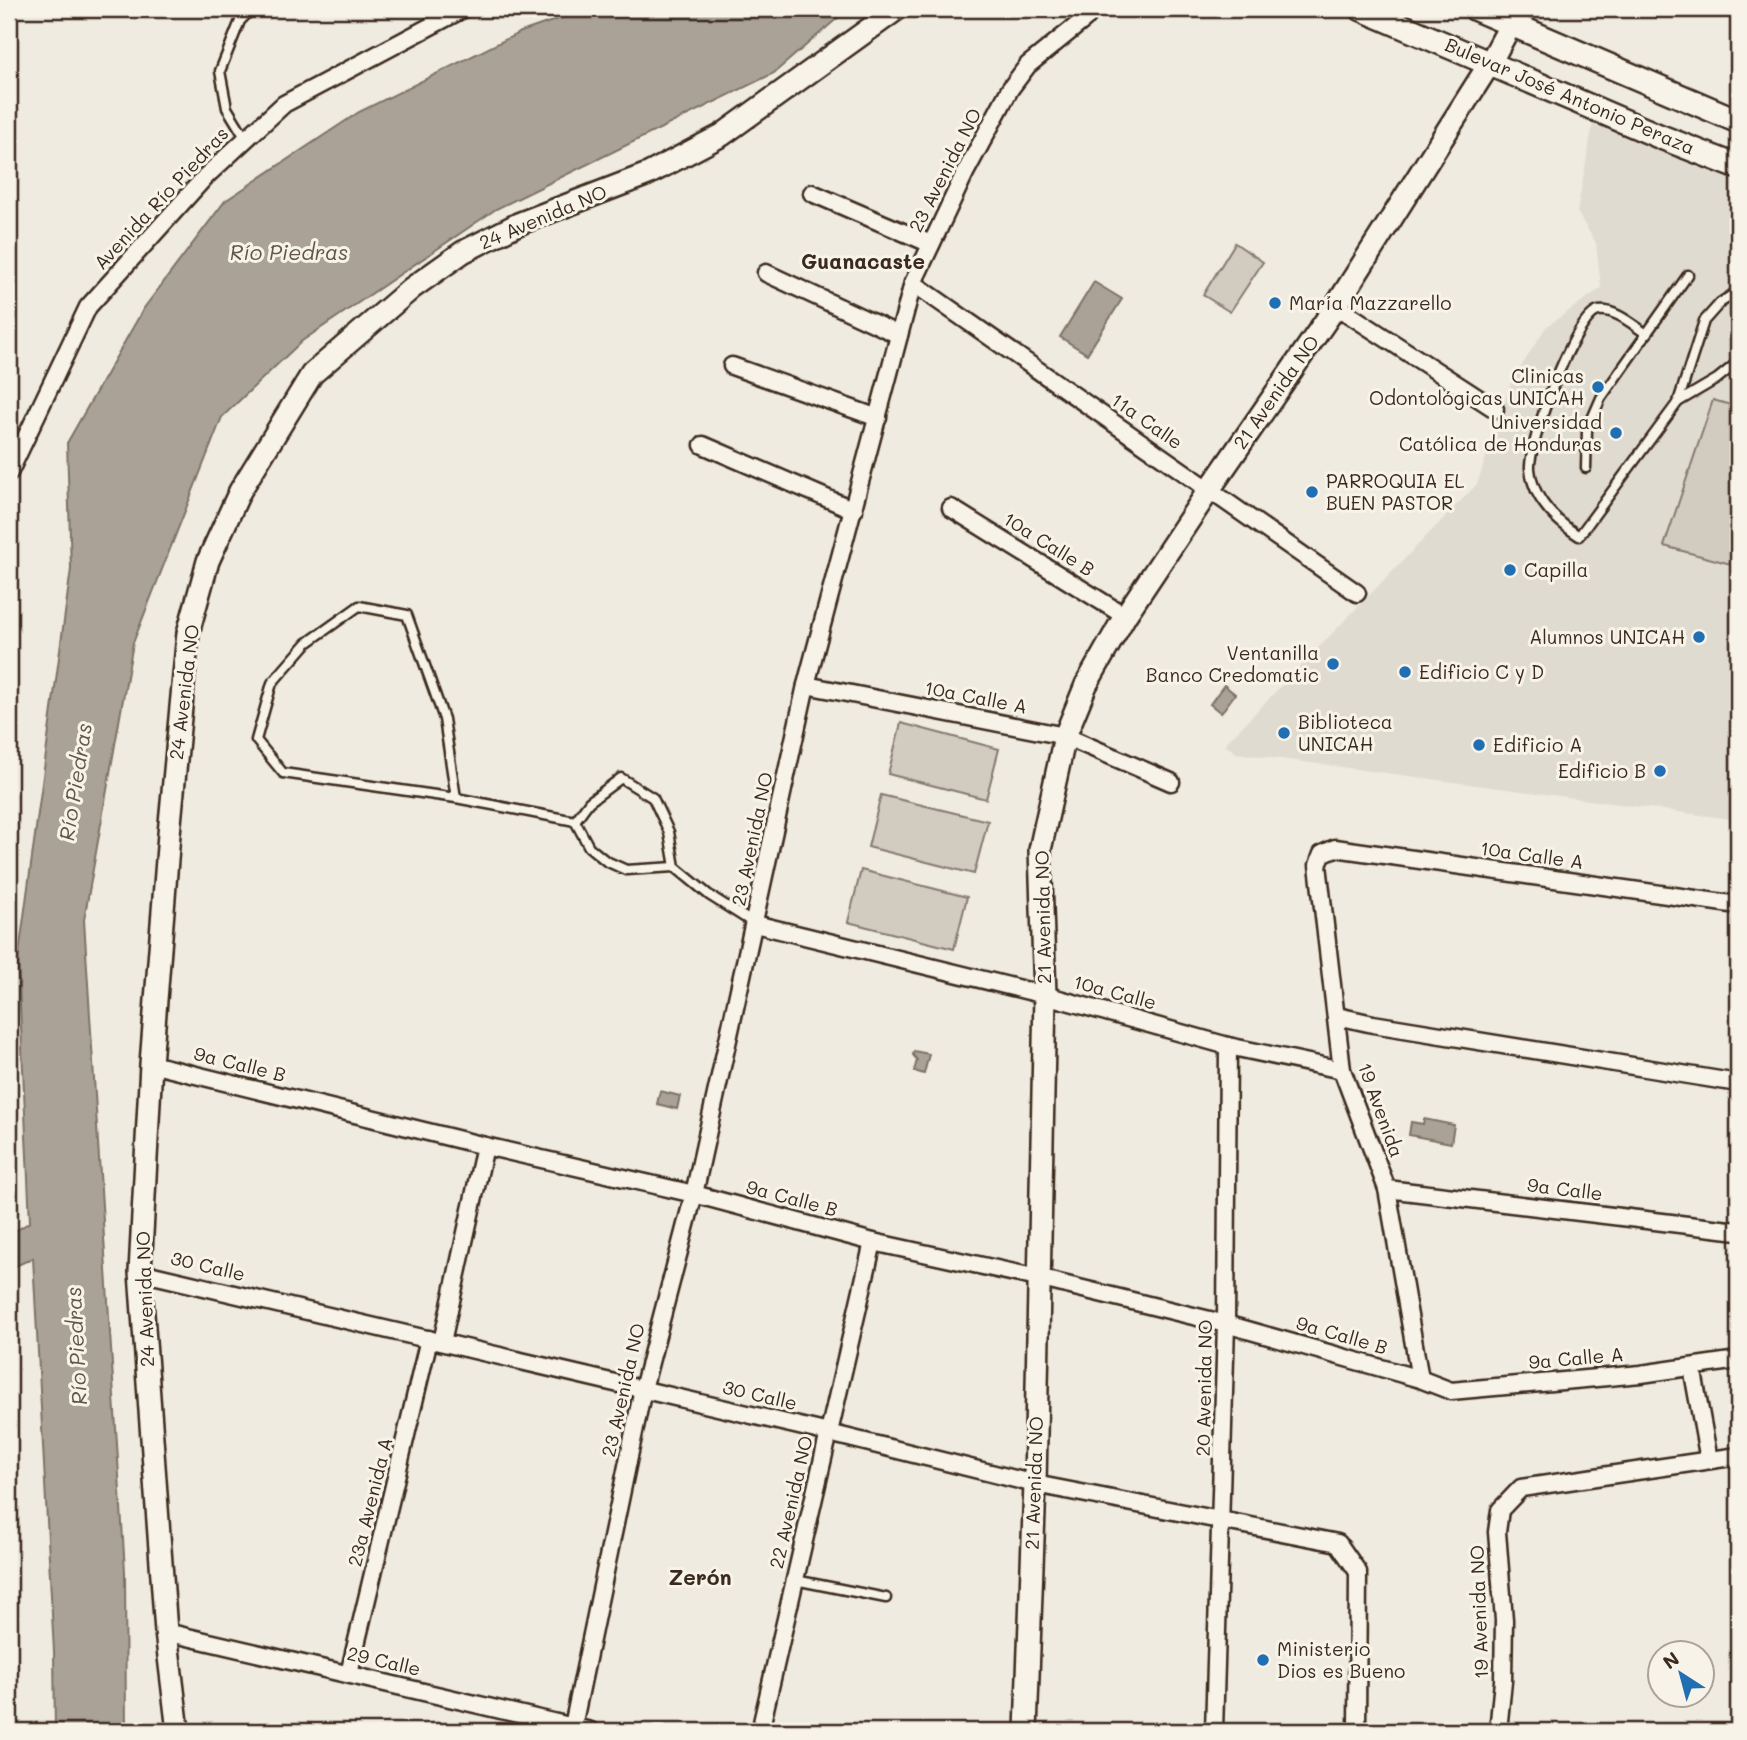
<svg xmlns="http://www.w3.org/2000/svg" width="1747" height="1740" font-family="Mali,sans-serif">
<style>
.built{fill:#e0dbd0}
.green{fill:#d1cbc0;stroke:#867a6f;stroke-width:2}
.water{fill:#aaa296;stroke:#7e7266;stroke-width:2}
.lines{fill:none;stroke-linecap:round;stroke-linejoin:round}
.service-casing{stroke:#3b2a1e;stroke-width:13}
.minor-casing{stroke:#3b2a1e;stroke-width:21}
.tertiary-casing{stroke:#3b2a1e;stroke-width:26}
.secondary-casing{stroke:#3b2a1e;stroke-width:28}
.service{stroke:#f7f3e8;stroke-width:8}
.minor{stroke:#f7f3e8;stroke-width:16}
.tertiary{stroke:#f7f3e8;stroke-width:21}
.secondary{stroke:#f7f3e8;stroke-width:23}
.poi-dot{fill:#1f6fb2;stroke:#f7f3e8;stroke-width:2.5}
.labels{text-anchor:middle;stroke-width:6;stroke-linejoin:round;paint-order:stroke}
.street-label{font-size:19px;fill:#3b2a1e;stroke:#f7f3e8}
.poi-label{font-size:19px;fill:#3b2a1e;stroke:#f7f3e8;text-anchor:start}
.water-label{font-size:21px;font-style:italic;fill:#625448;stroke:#f7f3e8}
.neighbourhood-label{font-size:21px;font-weight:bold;fill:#3b2a1e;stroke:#f7f3e8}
</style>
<rect width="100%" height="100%" fill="#efebe0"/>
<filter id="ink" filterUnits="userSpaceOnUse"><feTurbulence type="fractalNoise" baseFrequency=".0143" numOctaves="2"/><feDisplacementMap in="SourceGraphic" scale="14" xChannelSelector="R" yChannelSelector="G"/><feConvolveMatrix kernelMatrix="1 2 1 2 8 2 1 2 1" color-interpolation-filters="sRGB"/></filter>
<g filter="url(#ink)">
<polygon class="built" points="1594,118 1738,183 1738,820 1236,753 1225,744 1477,484 1511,383 1546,327 1601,288 1596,243 1577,212"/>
<g class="green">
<polygon points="1235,243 1263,262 1230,312 1203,295"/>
<polygon points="1713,400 1738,407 1738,566 1664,546"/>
<polygon points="901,723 999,749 986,799 888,774"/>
<polygon points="881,795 988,821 974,874 868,847"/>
<polygon points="861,870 967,897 954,949 848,922"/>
</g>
<g class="water">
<polygon points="587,9 848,9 774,73 496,209 302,341 222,417 133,643 84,920 125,1571 126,1731 55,1731 54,1652 33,1258 9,1269 9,1235 30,1222 18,961 71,569 67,443 144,308 225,201 359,112 521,32"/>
<polygon points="1094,282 1122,299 1087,354 1060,337"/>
<polygon points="1224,685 1235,694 1221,713 1210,704"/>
<polygon points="914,1051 929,1054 924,1074 914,1071 917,1060 913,1055"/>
<polygon points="660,1091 680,1096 677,1109 657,1104"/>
<polygon points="1424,1119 1454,1125 1451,1143 1409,1135 1411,1122 1423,1124"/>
</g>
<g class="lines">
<g class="service-casing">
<g id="service">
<polyline points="246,139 227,108 220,71 240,21 252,9"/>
<path d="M1647,334C1634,326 1616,309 1599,311C1575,314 1528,445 1530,469C1533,499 1556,521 1579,536L1678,402L1704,321L1720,303L1738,291"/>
<polyline points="1678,402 1717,379 1738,362"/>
<polyline points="1586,468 1587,430 1601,398 1688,275"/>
<polyline points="456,798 444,719 407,615 359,606 307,643 272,683 256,740 283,773 456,798 575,821 589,802 621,778 653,798 669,832 675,867 709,895 755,924"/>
<polyline points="575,821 589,847 606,861 626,870 675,867"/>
<polyline points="795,1580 886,1598"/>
</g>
</g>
<g class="minor-casing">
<g id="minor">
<polyline points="812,193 931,244"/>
<polyline points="766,273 899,335"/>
<polyline points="913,283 1357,593"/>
<polyline points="1336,306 1495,409"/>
<polyline points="732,366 878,418"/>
<polyline points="703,445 854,510"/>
<polyline points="9,473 88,307 206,176 284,104 463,9"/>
<polyline points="951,508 1125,616"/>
<polyline points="806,685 1065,736 1171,782"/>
<polyline points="755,924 1045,995 1228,1046 1342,1070"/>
<polyline points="1337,1016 1373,1024 1738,1083"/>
<polyline points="151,1064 485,1146 694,1194 873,1242 1038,1278 1226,1324 1420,1379 1451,1391 1641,1374 1738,1360"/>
<polyline points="1387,1189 1738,1231"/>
<polyline points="140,1272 829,1433 1035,1484 1338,1543 1358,1572 1357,1731"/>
<polyline points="442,1342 485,1146"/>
<polyline points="1692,1367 1709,1460"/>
<polyline points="1420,1379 1387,1189 1342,1070 1318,865 1322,854 1335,848 1738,905"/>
<polyline points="166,1632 591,1731"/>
<polyline points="349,1674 429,1339"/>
<polyline points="572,1731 643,1389 694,1194 806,685 913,283 965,173 1010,89 1028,65 1085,19 1093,9"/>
<polyline points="760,1731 873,1242"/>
<polyline points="1214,1731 1226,1324 1228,1046"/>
<polyline points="1498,1731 1503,1681 1504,1620 1497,1532 1500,1510 1521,1488 1738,1456"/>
</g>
</g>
<g class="tertiary-casing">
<g id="tertiary">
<polyline points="178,1731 166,1632 140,1272 151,1064 169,834 188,633 208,561 240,491 312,374 412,288 463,252 518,224 648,174 722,135 897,9"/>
<polyline points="1026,1731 1035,1484 1045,995 1040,850 1065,736 1086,685 1125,616 1209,490 1336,306 1490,63 1511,24"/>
</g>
</g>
<g class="secondary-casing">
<g id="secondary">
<polyline points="1362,9 1661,137 1738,167"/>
<polyline points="1476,9 1738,121"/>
</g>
</g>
<use href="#service" class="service"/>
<use href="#minor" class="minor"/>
<use href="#tertiary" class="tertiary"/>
<use href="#secondary" class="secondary"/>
</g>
</g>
<g class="poi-dot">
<circle cx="1275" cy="303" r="7"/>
<circle cx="1598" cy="387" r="7"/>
<circle cx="1616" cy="433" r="7"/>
<circle cx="1312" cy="492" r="7"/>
<circle cx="1510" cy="570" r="7"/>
<circle cx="1699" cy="637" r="7"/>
<circle cx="1333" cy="664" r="7"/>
<circle cx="1405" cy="672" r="7"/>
<circle cx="1284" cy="733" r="7"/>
<circle cx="1479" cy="745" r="7"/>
<circle cx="1660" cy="771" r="7"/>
<circle cx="1263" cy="1660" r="7"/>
</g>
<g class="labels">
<g class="street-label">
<text transform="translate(1570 96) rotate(23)" y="7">Bulevar José Antonio Peraza</text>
<text transform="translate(945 170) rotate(-63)" y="7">23 Avenida NO</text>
<text transform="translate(161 198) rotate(-47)" y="7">Avenida Río Piedras</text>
<text transform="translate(543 217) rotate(-23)" y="7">24 Avenida NO</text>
<text transform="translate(1276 392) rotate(-55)" y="7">21 Avenida NO</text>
<text transform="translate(1147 421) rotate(35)" y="7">11a Calle</text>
<text transform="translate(1049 544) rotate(32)" y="7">10a Calle B</text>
<text transform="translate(184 692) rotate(-83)" y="7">24 Avenida NO</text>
<text transform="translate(976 697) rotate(11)" y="7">10a Calle A</text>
<text transform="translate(752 839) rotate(-78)" y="7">23 Avenida NO</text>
<text transform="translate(1532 855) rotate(8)" y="7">10a Calle A</text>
<text transform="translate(1043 917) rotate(-91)" y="7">21 Avenida NO</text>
<text transform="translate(1115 992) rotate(15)" y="7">10a Calle</text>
<text transform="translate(240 1064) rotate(14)" y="7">9a Calle B</text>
<text transform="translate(1381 1110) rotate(70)" y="7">19 Avenida</text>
<text transform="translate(1565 1189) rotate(7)" y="7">9a Calle</text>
<text transform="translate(792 1198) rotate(15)" y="7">9a Calle B</text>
<text transform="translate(208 1266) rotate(13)" y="7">30 Calle</text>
<text transform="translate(145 1299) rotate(-92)" y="7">24 Avenida NO</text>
<text transform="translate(1342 1335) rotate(16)" y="7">9a Calle B</text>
<text transform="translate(1576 1358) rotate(-5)" y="7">9a Calle A</text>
<text transform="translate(1204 1388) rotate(-89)" y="7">20 Avenida NO</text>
<text transform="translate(623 1390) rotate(-77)" y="7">23 Avenida NO</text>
<text transform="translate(760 1395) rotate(13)" y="7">30 Calle</text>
<text transform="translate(1034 1483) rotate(-88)" y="7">21 Avenida NO</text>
<text transform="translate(370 1502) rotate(-76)" y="7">23a Avenida A</text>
<text transform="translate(791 1502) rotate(-77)" y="7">22 Avenida NO</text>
<text transform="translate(1479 1612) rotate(-92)" y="7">19 Avenida NO</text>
<text transform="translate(384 1661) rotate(13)" y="7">29 Calle</text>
</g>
<g class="poi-label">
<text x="1289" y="310">María Mazzarello</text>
<text x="1584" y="383" text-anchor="end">Clinicas<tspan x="1584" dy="22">Odontológicas UNICAH</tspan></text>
<text x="1602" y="429" text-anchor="end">Universidad<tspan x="1602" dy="22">Católica de Honduras</tspan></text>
<text x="1326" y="488">PARROQUIA EL<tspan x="1326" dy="22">BUEN PASTOR</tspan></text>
<text x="1524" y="577">Capilla</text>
<text x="1685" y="644" text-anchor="end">Alumnos UNICAH</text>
<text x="1319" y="660" text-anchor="end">Ventanilla<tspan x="1319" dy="22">Banco Credomatic</tspan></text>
<text x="1419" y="679">Edificio C y D</text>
<text x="1298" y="729">Biblioteca<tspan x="1298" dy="22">UNICAH</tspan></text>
<text x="1493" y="752">Edificio A</text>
<text x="1646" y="778" text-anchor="end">Edificio B</text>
<text x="1277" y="1656">Ministerio<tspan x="1277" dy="22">Dios es Bueno</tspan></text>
</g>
<g class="water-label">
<text x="289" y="260">Río Piedras</text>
<text transform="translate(76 782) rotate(-81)" y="7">Río Piedras</text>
<text transform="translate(77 1346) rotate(-93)" y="7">Río Piedras</text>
</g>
<g class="neighbourhood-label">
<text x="863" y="269">Guanacaste</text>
<text x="700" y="1585">Zerón</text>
</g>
</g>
<rect width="1747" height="1740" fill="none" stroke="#f7f3e8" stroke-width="35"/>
<rect x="18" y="18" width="1712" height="1705" fill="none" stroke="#3b2a1e" stroke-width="2.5" filter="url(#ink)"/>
<g transform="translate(1681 1674) rotate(324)"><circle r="33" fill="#f7f3e8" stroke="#aca397" stroke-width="2"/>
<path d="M0-5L12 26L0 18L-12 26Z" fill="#1f6fb2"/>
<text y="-10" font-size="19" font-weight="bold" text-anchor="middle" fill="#3b2a1e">N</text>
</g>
</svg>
